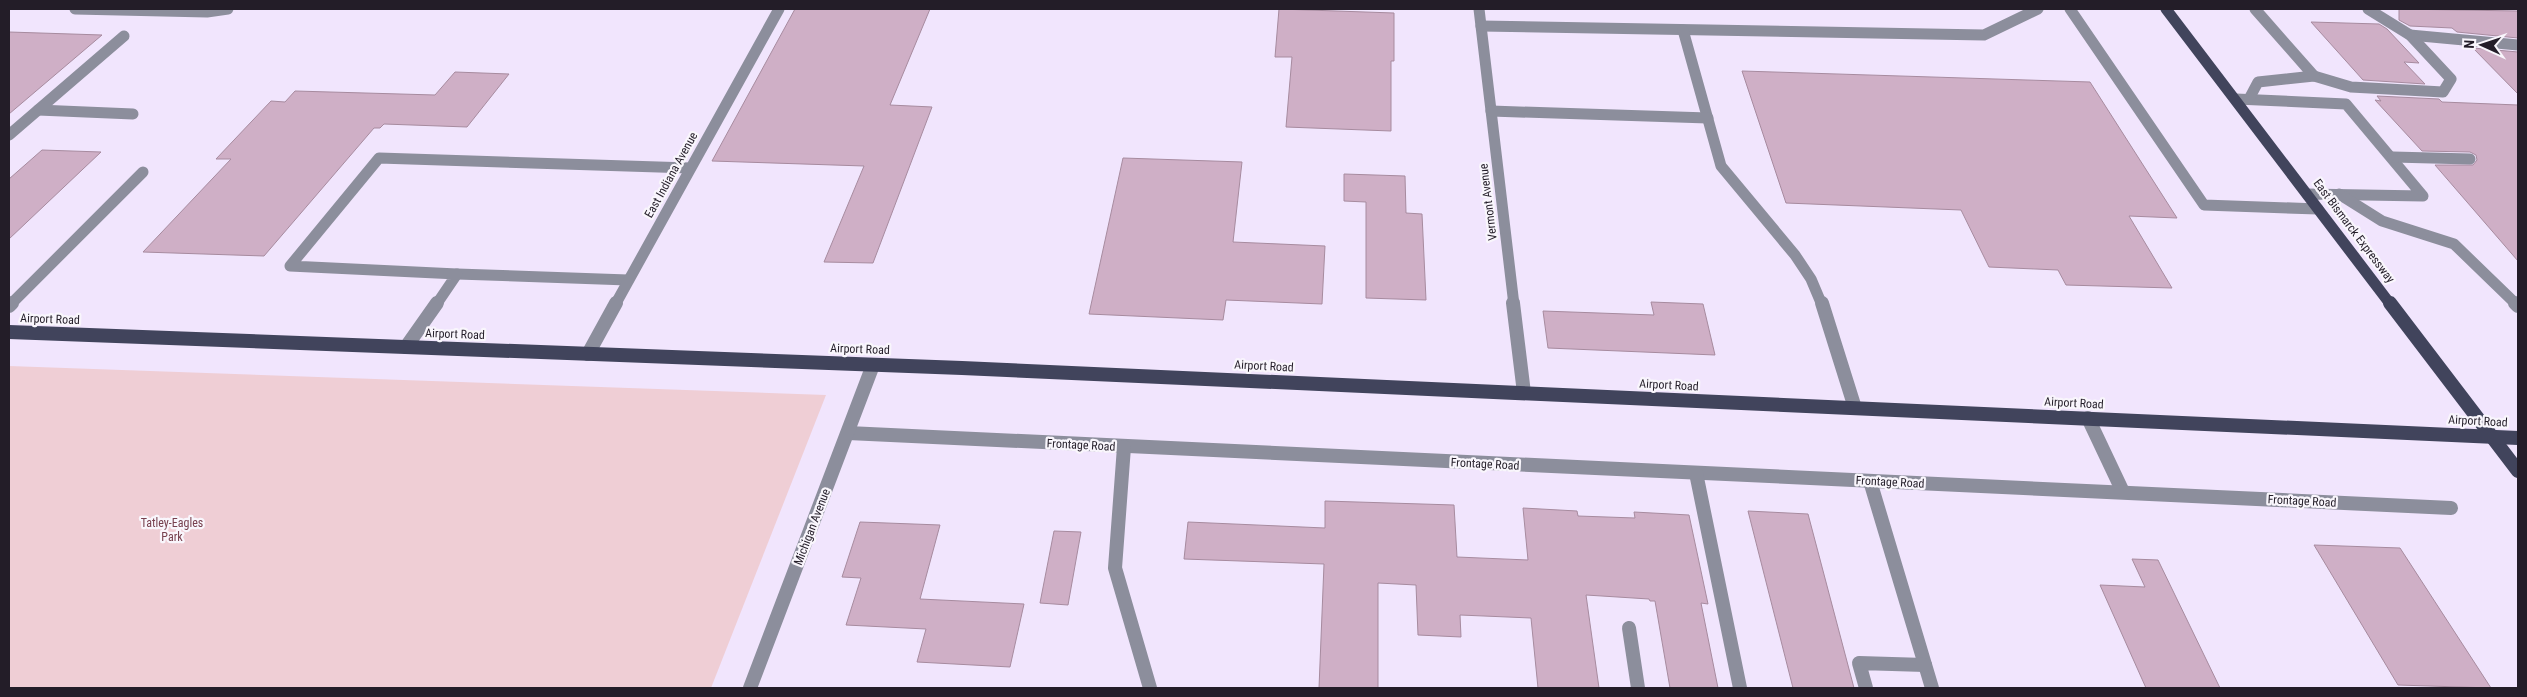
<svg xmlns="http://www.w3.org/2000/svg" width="2527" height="697" font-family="'Roboto Condensed',sans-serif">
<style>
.green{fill:#efced5}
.building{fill:#cfafc6;stroke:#a78b9f}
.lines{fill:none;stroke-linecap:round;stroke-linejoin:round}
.minor-far1{stroke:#8c8e9c;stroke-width:11}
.minor{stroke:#8c8e9c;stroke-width:14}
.major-far1{stroke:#41445c;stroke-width:11}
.major{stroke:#41445c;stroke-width:14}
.labels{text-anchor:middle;stroke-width:4.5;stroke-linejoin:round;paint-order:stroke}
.street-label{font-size:12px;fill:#231d28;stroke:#f9f6fc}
.park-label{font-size:12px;fill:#77404e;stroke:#f9f6fc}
</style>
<rect width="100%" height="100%" fill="#f1e5fd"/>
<polygon class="green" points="9,366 826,395 711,688 9,688"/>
<g class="building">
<polygon points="795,9 930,9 890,105 932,107 873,263 824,262 864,166 712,161"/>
<polygon points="1279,9 1394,13 1394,61 1391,61 1391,131 1286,127 1292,57 1275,57"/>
<polygon points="2399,9 2518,11 2518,38 2457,32 2452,28 2410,26 2399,20"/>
<polygon points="2311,22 2379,24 2387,29 2419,63 2404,62 2425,84 2363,80"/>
<polygon points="9,32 102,35 9,114"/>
<polygon points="2473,48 2518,52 2518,94"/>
<polygon points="1742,71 2090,82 2177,218 2129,216 2172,288 2066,285 2058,270 1989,267 1961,210 1786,203"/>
<polygon points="455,72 509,74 467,127 384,124 380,128 374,128 264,256 143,252 231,159 216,159 271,101 285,102 295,91 435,95"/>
<polygon points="2377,96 2439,99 2442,102 2518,105 2518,261 2435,165 2473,165 2477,160 2476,155 2470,152 2422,151 2375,100 2381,101"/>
<polygon points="42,150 101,152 9,239 9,179"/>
<polygon points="1123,158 1242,162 1233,242 1325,246 1322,304 1226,300 1223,320 1089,314"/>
<polygon points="1344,174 1405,176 1406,213 1422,214 1426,300 1366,298 1366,202 1344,201"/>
<polygon points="1651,302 1703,304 1715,355 1548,348 1543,311 1654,315"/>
<polygon points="1325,501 1454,505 1457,557 1528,560 1523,508 1577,511 1578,516 1635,518 1634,512 1689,515 1708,604 1701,603 1718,688 1670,688 1655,601 1650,601 1649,599 1586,595 1599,688 1538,688 1531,618 1460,615 1461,637 1418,635 1416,585 1378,583 1378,688 1319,688 1324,564 1184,559 1188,522 1325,528"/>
<polygon points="1748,511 1808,514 1854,688 1793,688"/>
<polygon points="860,522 940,525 920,599 1024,604 1010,667 917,662 926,629 846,625 861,578 842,577"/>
<polygon points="1054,531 1081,532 1068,605 1040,603"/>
<polygon points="2314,545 2400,548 2491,688 2398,685"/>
<polygon points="2132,559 2158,560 2220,688 2146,688 2100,585 2145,587"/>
</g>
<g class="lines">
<g class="minor-far1">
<polyline points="75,9 207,12 228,9"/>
<polyline points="1479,9 1514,305"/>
<polyline points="2070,9 2204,205 2318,209"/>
<polyline points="1481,26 1984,35 2038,9"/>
<polyline points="1683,30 1721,166 1795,255 1811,279 1822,305"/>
<polyline points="2410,35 2518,45"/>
<polyline points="2314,76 2351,87 2443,92 2451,79 2410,35 2368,9"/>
<polyline points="2236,99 2346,104 2423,196 2307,194"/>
<polyline points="2249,99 2258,82 2314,76 2255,9"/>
<polyline points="38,110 133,114"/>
<polyline points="1491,111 1708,118"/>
<polyline points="9,135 124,36"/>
<polyline points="2393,157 2470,159"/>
<polyline points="2339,194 2382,221 2454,244 2517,305"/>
<polyline points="457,274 628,280"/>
<polyline points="10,305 143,172"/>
<polyline points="436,305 457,274 290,266 379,158 690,168"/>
<polyline points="615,305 779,9"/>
</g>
<g class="minor">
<polyline points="1513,303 1524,393"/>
<polyline points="1822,303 1855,408"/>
<polyline points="2515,303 2518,306"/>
<polyline points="9,306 12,303"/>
<polyline points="406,347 437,303"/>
<polyline points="588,354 616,303"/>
<polyline points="2088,418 2123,492"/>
<polyline points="848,433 2451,508"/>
<polyline points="1124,447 1115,568 1150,688"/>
<polyline points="1696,473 1740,688"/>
<polyline points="1870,481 1932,688"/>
<polyline points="1629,628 1638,688"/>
<polyline points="750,688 873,365"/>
<polyline points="1866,688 1859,663 1925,665"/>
</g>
<polyline class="major-far1" points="2166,9 2391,305"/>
<g class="major">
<polyline points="2390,303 2518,471"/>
<polyline points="9,332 962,368 2518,438"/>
</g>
</g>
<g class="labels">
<g class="street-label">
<text transform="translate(671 175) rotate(-61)" y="4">East Indiana Avenue</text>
<text transform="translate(1488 202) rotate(-97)" y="4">Vermont Avenue</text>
<text transform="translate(2354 231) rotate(53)" y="4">East Bismarck Expressway</text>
<text transform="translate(50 319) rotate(2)" y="4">Airport Road</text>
<text transform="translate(455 334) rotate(2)" y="4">Airport Road</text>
<text transform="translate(860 349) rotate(2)" y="4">Airport Road</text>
<text transform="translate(1264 366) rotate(3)" y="4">Airport Road</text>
<text transform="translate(1669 385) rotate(3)" y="4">Airport Road</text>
<text transform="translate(2074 403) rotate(3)" y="4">Airport Road</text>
<text transform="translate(2478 421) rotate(3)" y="4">Airport Road</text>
<text transform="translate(1081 445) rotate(3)" y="4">Frontage Road</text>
<text transform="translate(1485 464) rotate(3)" y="4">Frontage Road</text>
<text transform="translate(1890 482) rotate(3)" y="4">Frontage Road</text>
<text transform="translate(2302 501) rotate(3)" y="4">Frontage Road</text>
<text transform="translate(812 527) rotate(-69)" y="4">Michigan Avenue</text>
</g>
<g class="park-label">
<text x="172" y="527">Tatley-Eagles<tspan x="172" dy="14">Park</tspan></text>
</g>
</g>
<rect width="2527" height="697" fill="none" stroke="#231d28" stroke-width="20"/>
<g transform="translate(2482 45) rotate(273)" stroke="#f9f6fc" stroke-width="4" paint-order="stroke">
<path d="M0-4L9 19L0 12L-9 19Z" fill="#231d28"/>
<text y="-8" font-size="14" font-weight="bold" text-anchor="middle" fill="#231d28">N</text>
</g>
</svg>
